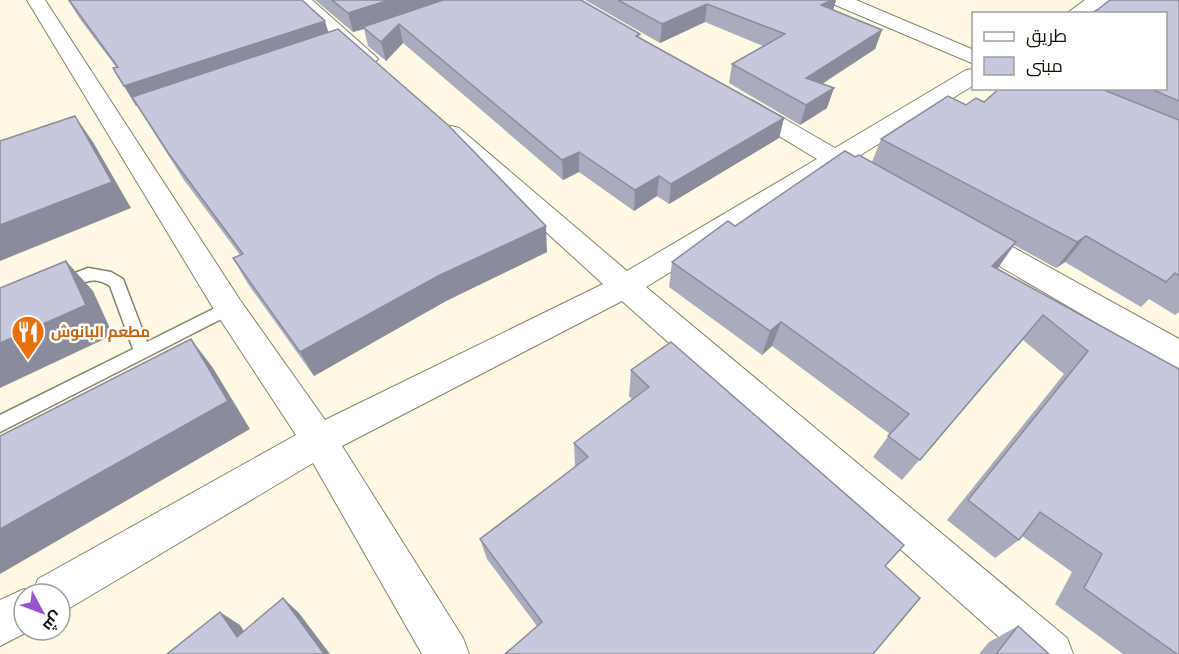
<svg xmlns="http://www.w3.org/2000/svg" width="1179" height="654" font-family="'Open Sans',Cairo,sans-serif">
<style>
.lines{fill:none;stroke-linecap:round;stroke-linejoin:round}
.service-casing{stroke:#85816d;stroke-width:3}
.minor-casing{stroke:#85816d;stroke-width:2}
.service{fill:#fff;fill-rule:evenodd}
.minor{fill:#fff;fill-rule:evenodd}
.wall{fill:#aaacbe}
.shaded-wall{fill:#8b8c9b}
.building{fill:#c6c8dd;stroke:#8b8c9b;stroke-width:1.5}
.labels{text-anchor:middle;stroke-width:5;stroke-linejoin:round;paint-order:stroke}
.food-label{font-size:15px;font-weight:bold;fill:#c56008;stroke:#fff;text-anchor:start}
</style>
<rect width="100%" height="100%" fill="#fdf9e2"/>
<g class="lines">
<g class="service-casing">
<path id="service" d="M88,268L111,272L123,279L147,342L223,304H235L237,308L235,312L0,432V415L133,349L110,286C85,270 75,295 54,289L52,285L54,281Z"/>
</g>
<g class="minor-casing">
<g id="minor">
<polygon points="27,0 45,0 240,300 325,420 603,284 443,138 439,133 443,128 451,126 459,128 627,271 817,159 736,110 733,105 736,100 744,98 752,100 835,148 966,70 974,69 974,85 854,159 864,168 860,174 851,176 836,170 646,287 1067,638 1073,654 1018,654 622,301 342,446 463,638 469,654 422,654 313,463 68,609 60,612 60,594 24,594 24,630 31,630 0,646 0,600 24,589 33,592 38,579 296,435 218,316"/>
<polygon points="292,0 312,0 374,55 378,59 374,63 367,65 360,63"/>
<polygon points="831,0 856,0 974,50 974,64 833,4"/>
<polygon points="1085,0 1121,0 1148,10 1150,14 1122,14 1102,6 1089,14 1066,14"/>
<polygon points="970,226 980,229 1179,339 1179,368 1167,364 960,243 956,236 960,229"/>
</g>
</g>
<use href="#service" class="service"/>
<use href="#minor" class="minor"/>
</g>
<g class="wall">
<polygon points="68,0 302,0 328,32 547,252 446,301 314,376 248,284 233,258 240,255 184,180 113,68 116,67 80,19"/>
<polygon points="315,0 581,0 640,34 639,37 784,118 779,138 669,204 657,196 634,211 579,172 563,180 403,43 386,61 368,46 364,29 353,32"/>
<polygon points="585,0 836,0 833,10 882,30 875,49 822,84 827,108 800,125 729,83 732,64 763,46 705,22 660,43"/>
<polygon points="1179,0 1179,312 1175,315 1149,299 1141,307 1065,262 1056,268 1014,245 997,269 1179,369 1179,654 1123,654 1055,604 1072,572 1022,536 1019,540 995,558 947,520 1064,374 1023,340 902,480 873,457 890,434 772,346 762,355 669,287 672,262 855,157 872,162 881,139 966,105 984,102 1000,88 1166,88"/>
<polygon points="631,370 904,545 537,626 487,559 480,539 575,467 574,443 632,399 629,396"/>
<polygon points="1018,626 1049,654 979,654 989,642"/>
</g>
<g class="shaded-wall">
<polygon points="389,0 449,0 363,27 364,29 353,32 348,13"/>
<polygon points="832,0 836,0 831,17 821,5"/>
<polygon points="707,4 705,22 660,43 662,24"/>
<polygon points="325,21 331,40 136,106 124,86"/>
<polygon points="399,24 403,43 386,61 381,42"/>
<polygon points="882,30 875,49 800,98 806,78"/>
<polygon points="834,88 827,108 800,125 806,105"/>
<polygon points="75,116 93,142 131,208 0,261 0,225"/>
<polygon points="784,118 779,138 669,204 671,184"/>
<polygon points="579,152 579,172 563,180 562,160"/>
<polygon points="659,176 657,196 634,211 635,190"/>
<polygon points="546,226 547,252 446,301 314,376 300,352 440,275"/>
<polygon points="1086,236 1065,262 1056,268 1077,242"/>
<polygon points="1016,242 998,268 975,291 992,266"/>
<polygon points="66,261 93,291 113,335 0,388 0,343"/>
<polygon points="781,322 772,346 762,355 770,331"/>
<polygon points="191,339 213,368 250,429 0,574 0,529"/>
<polygon points="283,598 299,613 330,654 324,654"/>
<polygon points="220,612 240,625 256,650 237,637"/>
</g>
<g class="building">
<polygon points="69,0 302,0 325,21 124,86 113,68 118,67"/>
<polygon points="332,0 389,0 348,13"/>
<polygon points="443,0 581,0 640,34 636,36 784,118 671,184 659,176 635,190 579,152 562,160 399,24 381,42 363,27"/>
<polygon points="618,0 832,0 821,5 882,30 806,78 834,88 806,105 732,64 785,34 707,4 662,24"/>
<polygon points="1110,0 1179,0 1179,101 1149,88 1166,88 1166,14 1092,14"/>
<polygon points="338,29 448,125 546,226 440,275 300,352 233,258 243,254 169,154 132,97"/>
<polygon points="1000,88 1099,88 1179,120 1179,276 1175,273 1166,282 1086,236 1077,242 881,139 948,96 966,105 976,98 984,102"/>
<polygon points="75,116 112,182 0,225 0,141"/>
<polygon points="845,151 855,157 859,155 1016,242 992,266 1179,369 1179,654 1177,654 1084,588 1102,554 1040,512 1019,540 968,500 1088,351 1043,315 920,460 888,436 909,414 781,322 770,331 672,262 728,221 735,226"/>
<polygon points="66,261 86,305 0,343 0,288"/>
<polygon points="191,339 228,401 0,529 0,436"/>
<polygon points="671,342 904,545 885,566 920,598 873,654 505,654 542,622 480,539 588,457 574,443 649,387 631,370"/>
<polygon points="283,598 324,654 167,654 220,612 237,637"/>
<polygon points="1018,626 1049,654 996,654"/>
</g>
<defs>
<g id="restaurant-pin" transform="scale(1.725)"><path d="M0 17L-7.5 6A9.5 9.5 0 1 1 7.5 6Z" fill="#e8710a" stroke="#fff"/><path d="M-5-6h1v4h1v-4h1v4h1v-4h1v5L-1.5 .5V6h-2V.5L-5-1ZM5-6V6H3V1.5H1.5Q1.5-4 5-6Z" fill="#fff"/></g>
</defs>
<g fill-rule="evenodd">
<use href="#restaurant-pin" x="28" y="332"/>
</g>
<g class="labels">
<g class="food-label">
<text x="51" y="337">مطعم البانوش</text>
</g>
</g>
<rect x="972" y="12" width="195" height="78" fill="#ffffff" stroke="#a09f9c" stroke-width="1.5"/>
<rect x="984" y="32" width="30" height="9" fill="#ffffff" stroke="#a09f9c" stroke-width="1.5"/>
<text x="1026" y="42" font-size="18" fill="#110f08">طريق</text>
<rect x="984" y="57" width="30" height="18" fill="#c6c8dd" stroke="#a09f9c" stroke-width="1.5"/>
<text x="1026" y="72" font-size="18" fill="#110f08">مبنى</text>
<g transform="translate(42 612) rotate(131)"><circle r="28" fill="#ffffff" stroke="#a09f9c" stroke-width="1.5"/>
<path d="M0-4.5L10 22L0 15L-10 22Z" fill="#9854c8"/>
<text y="-9" font-size="16" font-weight="bold" text-anchor="middle" fill="#110f08">ش</text>
</g>
</svg>
